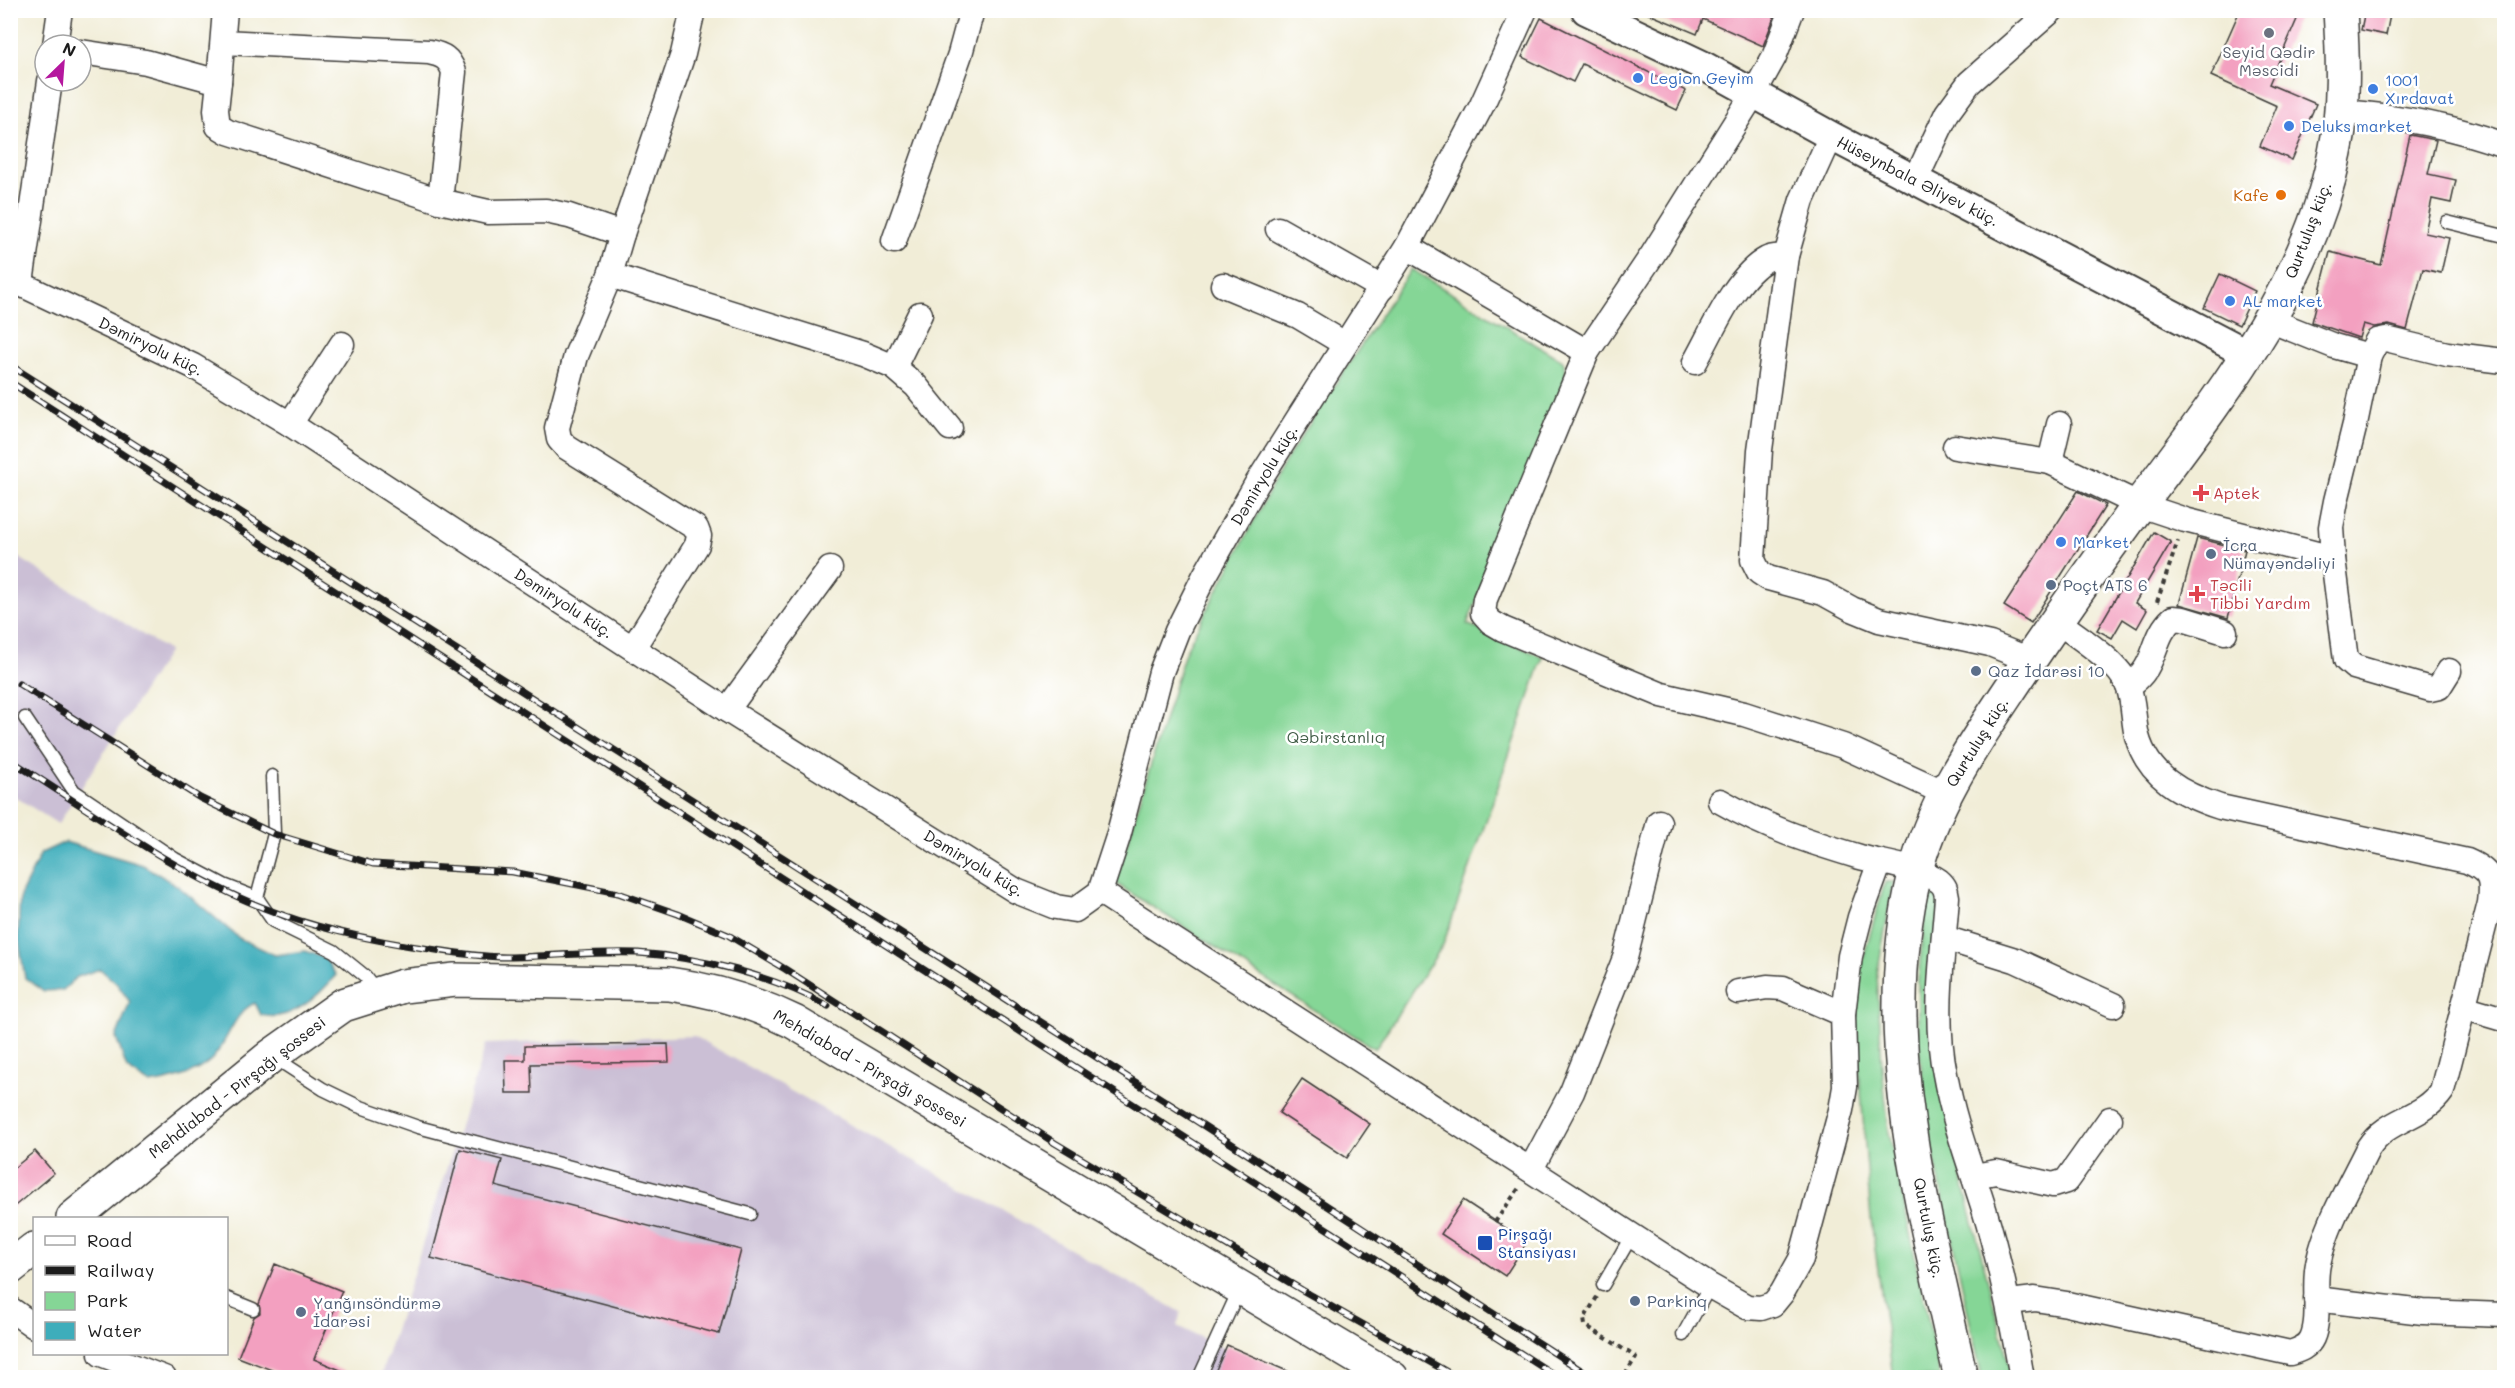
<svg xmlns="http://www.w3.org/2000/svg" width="2515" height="1388" font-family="Mali,sans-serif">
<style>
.industrial{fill:#cbbfd5}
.green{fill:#85d696;stroke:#507959;stroke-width:1.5}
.water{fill:#3eadbb;stroke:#2d646c;stroke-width:1.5}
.building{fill:#f3a0c0}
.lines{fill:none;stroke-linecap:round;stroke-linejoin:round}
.service-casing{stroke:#3c3b38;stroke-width:15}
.minor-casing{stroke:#3c3b38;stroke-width:27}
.tertiary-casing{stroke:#3c3b38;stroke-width:32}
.secondary-casing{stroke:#3c3b38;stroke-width:36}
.primary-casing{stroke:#3c3b38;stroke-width:36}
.path{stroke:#3c3b38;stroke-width:4;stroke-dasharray:4.5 4.5;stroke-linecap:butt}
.service{stroke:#fff;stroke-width:12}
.minor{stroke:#fff;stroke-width:24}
.tertiary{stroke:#fff;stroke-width:28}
.secondary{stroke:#fff;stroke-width:33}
.primary{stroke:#fff;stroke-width:33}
.rail-casing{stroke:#1c1c1c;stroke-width:7}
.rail{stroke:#fff;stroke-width:4.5;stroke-dasharray:14;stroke-linecap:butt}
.worship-dot{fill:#6b7280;stroke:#fff;stroke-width:2}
.shop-dot{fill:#3f7fe0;stroke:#fff;stroke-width:2}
.food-dot{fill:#e8710a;stroke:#fff;stroke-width:2}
.health-dot{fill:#e0444e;stroke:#fff;stroke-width:2}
.service-dot{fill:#5c6f8a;stroke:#fff;stroke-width:2}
.transit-dot{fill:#1a4fb4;stroke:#fff;stroke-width:2}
.labels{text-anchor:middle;stroke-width:5;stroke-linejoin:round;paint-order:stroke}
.worship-label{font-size:16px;fill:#5b616d;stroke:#fff}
.shop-label{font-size:16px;fill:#366cbe;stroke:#fff;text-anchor:start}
.street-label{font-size:16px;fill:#1c1c1c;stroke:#fff}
.food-label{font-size:16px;fill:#c56008;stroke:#fff;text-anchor:end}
.health-label{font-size:16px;fill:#be3a42;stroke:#fff;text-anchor:start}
.service-label{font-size:16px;fill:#4e5e75;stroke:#fff;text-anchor:start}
.park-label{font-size:16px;fill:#415d47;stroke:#fff}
.transit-label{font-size:16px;fill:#164399;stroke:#fff;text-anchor:start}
</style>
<rect width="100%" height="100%" fill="#fff"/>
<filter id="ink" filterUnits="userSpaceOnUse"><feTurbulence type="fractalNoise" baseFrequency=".0167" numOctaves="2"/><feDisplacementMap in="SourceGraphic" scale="12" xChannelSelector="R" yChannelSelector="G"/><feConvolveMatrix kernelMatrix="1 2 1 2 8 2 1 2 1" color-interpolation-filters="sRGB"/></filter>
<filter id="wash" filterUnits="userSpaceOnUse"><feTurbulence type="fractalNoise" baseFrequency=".008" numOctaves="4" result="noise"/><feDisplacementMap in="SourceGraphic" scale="24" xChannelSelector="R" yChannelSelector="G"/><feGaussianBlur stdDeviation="1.35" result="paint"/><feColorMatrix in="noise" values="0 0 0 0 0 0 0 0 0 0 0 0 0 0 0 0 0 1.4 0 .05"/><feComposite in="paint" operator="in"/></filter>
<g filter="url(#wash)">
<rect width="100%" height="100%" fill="#f1edd7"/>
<g class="industrial">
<polygon points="10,552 169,651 58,824 11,794"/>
<polygon points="694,1036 1181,1312 1177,1326 1225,1349 1227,1345 1274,1366 1293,1377 380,1378 486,1044"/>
</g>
<g class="green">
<polygon points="1411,269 1563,361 1568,378 1467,624 1543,657 1443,945 1375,1049 1115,883 1185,652 1286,460"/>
<polygon points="1885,882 1894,882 1877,974 1882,1067 1889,1133 1940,1377 1893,1377 1871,1220 1855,1016 1861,966"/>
<polygon points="1928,891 1939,895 1961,1174 2012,1377 1982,1377 1928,1129 1918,1038 1918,980"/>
</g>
<path class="water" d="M65,842L143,865L178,886L239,938L275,955L305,951L325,958L336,975C319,996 290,1023 261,1015L255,1003C233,1012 227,1045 210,1061C193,1076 171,1080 150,1084L127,1069L116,1037L130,1002L117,984L100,969L77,977L63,990L44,991L25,978L18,936L20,896L41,853Z"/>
<g id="blocks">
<g class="building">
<polygon points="1707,10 1777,10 1763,46 1703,19 1697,34 1642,11"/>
<polygon points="2240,10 2301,10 2269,84 2316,104 2292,160 2260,146 2277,106 2211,76"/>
<polygon points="2365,10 2391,10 2386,35 2361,30"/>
<polygon points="1541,18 1686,91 1677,110 1582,64 1573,82 1522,57"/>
<polygon points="2410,135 2436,140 2428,174 2456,180 2451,203 2432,199 2425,233 2449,238 2441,273 2423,269 2407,330 2389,325 2374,327 2363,324 2359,338 2312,322 2330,252 2381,265"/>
<polygon points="2220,274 2255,291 2239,325 2204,308"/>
<polygon points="2078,491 2106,505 2031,623 2004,606"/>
<polygon points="2154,532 2171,542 2135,603 2147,610 2137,628 2123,619 2112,638 2097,630"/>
<polygon points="2197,538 2245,550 2228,618 2179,604"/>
<polygon points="668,1044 669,1062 531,1064 532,1093 506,1093 505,1060 525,1060 525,1046"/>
<polygon points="1302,1079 1370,1124 1347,1158 1279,1113"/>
<polygon points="460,1149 502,1160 495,1186 741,1250 719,1334 431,1258"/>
<polygon points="35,1151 54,1173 10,1210 10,1171"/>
<polygon points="1463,1200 1527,1242 1505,1276 1441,1234"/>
<polygon points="275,1264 342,1291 314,1359 357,1377 290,1377 238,1357 254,1317 260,1313 259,1304"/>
<polygon points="1227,1345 1301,1377 1229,1377 1215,1372"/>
</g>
</g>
</g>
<g filter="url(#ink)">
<use href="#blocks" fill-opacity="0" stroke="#3c3b38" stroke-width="1.5"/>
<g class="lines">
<g class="service-casing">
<g id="service">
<polyline points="2447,222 2504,236"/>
<polyline points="25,718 74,791 175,859 224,885 257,898 273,921 334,951 365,976 378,993"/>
<polyline points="257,898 274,834 272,776"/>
<polyline points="272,1056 323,1089 358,1106 418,1127 750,1214"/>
<polyline points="1603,1285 1632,1235"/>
<polyline points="226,1298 253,1309"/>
<polyline points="1683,1335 1710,1286"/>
<polyline points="1199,1378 1240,1288"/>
</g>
</g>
<g class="minor-casing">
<g id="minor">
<polyline points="1792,10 1774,57 1754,93 1653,254 1587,352 1485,599 1483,613 1491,622 1503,629 1662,695 1744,714 1843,746 1945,793"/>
<path d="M223,42L429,52C443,55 449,58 454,72L440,201"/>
<polyline points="55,45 60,10"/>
<polyline points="81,52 146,62 219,82 216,110 218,126 228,132 440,201 488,212 546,211 569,216 622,234"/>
<polyline points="219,82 225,10"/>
<path d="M2342,112C2398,116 2452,126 2504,145"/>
<polyline points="1831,136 1802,200 1786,256 1760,450 1753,560 1759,572 1768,578 1823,593 1852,609 1879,620 1990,644 2030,660"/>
<polyline points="1916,179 1947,113 1969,83 2052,10"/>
<polyline points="1278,229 1382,288"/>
<polyline points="894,241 960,54 972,10"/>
<polyline points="1407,247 1587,352"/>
<polyline points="610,275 863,354 894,367 916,386 950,428"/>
<polyline points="10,279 193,366 290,424 727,710 1016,891 1056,907 1075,910 1100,892 1118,837 1161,672 1177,631 1204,577 1256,485 1407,247 1482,105 1525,10"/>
<polyline points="21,283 50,81"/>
<polyline points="1223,285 1298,316 1345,344"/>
<polyline points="2269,320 2334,346 2369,356 2377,341 2386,339 2447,354 2504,361"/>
<path d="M1695,362C1713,330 1735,276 1767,259C1773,256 1780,257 1786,256"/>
<polyline points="894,367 920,314"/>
<polyline points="290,424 342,344"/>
<polyline points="1955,447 2050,462 2140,505 2185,520 2333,558 2331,527 2336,501 2355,424 2369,356"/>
<polyline points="2050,462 2059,424"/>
<polyline points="2333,558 2346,660 2354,667 2430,689 2439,687 2449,671"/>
<polyline points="633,648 697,545 699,536 696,528 566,447 559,439 557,428 576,356 610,275 622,234 683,54 693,10"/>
<path d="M2128,686C2159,667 2150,638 2173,618L2183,619L2225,632"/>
<polyline points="727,710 830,569"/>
<path d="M1720,801C1769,829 1807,841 1860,857C1882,863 1921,868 1939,881C1945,886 1946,890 1947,897C1943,955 1933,1016 1945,1074C1953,1120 1970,1164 1984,1209C2001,1264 2012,1321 2022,1378"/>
<polyline points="1100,892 1710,1286 1747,1307 1761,1308 1773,1304 1782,1293 1801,1259 1841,1110 1845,1087 1843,1014 1850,956 1860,917 1880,862"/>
<polyline points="1944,938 2015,960 2113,1005"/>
<polyline points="1738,992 1767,987 1783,988 1843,1014"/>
<polyline points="2463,1007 2504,1019"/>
<polyline points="1531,1169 1572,1092 1625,958 1659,822"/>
<polyline points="1974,1176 1996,1172 2053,1185 2066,1181 2110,1119"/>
<polyline points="2316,1299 2423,1312 2504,1315"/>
<path d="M2009,1302L2035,1299L2067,1304L2290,1353C2299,1350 2308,1347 2312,1338C2321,1318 2313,1286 2318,1264C2326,1224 2350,1185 2368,1148C2388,1117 2422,1120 2442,1091L2490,903C2493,878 2490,871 2467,861L2220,807C2183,795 2148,777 2137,736C2133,720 2134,701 2128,686C2119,662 2078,637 2057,621"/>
<polyline points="10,1309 34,1326"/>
<polyline points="101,1354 164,1378"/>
</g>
</g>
<g class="tertiary-casing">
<polyline id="tertiary" points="1586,10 1702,65 1831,136 2248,354"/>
</g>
<g class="secondary-casing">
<g id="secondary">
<path d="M73,1218L271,1056L343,1005L403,986L455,980L669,984C714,990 753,1002 794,1022L1392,1378"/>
<polyline points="10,1268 34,1249"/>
</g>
</g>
<g class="primary-casing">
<path id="primary" d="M1961,1378C1925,1215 1874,1040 1915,874C1933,800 1978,738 2019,676C2058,618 2099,560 2140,504C2220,397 2308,287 2335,153C2345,106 2343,58 2340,10"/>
</g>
<g class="path">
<polyline points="2157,602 2178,541"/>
<polyline points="1495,1222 1519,1188"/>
<polyline points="1597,1297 1584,1319 1585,1325 1636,1357 1623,1378"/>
</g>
<use href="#service" class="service"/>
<use href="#minor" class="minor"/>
<use href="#tertiary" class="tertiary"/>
<use href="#secondary" class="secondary"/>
<use href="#primary" class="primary"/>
<g class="rail-casing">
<g id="rail">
<polyline points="10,365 1198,1122 1593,1378"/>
<polyline points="10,382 1559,1378"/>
<polyline points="19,684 200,798 274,834 373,864 513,872 618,893 678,914 728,935 785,969 1055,1143 1302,1290 1458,1378"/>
<path d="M10,760C92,811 174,873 264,908C316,929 375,941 430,949C455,953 482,957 507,957C550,957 594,951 638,953C699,957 774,976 828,1006"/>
</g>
</g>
<use href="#rail" class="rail"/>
</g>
</g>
<circle class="worship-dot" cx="2269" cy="33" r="6"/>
<g class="shop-dot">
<circle cx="1638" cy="78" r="6"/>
<circle cx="2373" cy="89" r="6"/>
<circle cx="2289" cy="126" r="6"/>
<circle cx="2230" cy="301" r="6"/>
<circle cx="2061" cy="542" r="6"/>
</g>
<circle class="food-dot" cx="2281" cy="195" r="6"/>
<g class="health-dot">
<path d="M2198 484h6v6h6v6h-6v6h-6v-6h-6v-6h6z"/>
<path d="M2194 585h6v6h6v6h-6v6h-6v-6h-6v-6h6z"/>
</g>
<g class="service-dot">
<circle cx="2211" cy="554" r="6"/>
<circle cx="2051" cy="585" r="6"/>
<circle cx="1976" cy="671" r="6"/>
<circle cx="1635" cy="1301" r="6"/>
<circle cx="301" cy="1312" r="6"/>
</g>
<rect class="transit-dot" x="1477" y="1235" width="16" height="16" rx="3"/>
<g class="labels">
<g class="worship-label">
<text x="2269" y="58">Seyid Qədir<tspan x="2269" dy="18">Məscidi</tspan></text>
</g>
<g class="shop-label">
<text x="1650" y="84">Legion Geyim</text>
<text x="2385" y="86">1001<tspan x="2385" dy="18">Xırdavat</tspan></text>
<text x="2301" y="132">Deluks market</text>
<text x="2242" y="307">AL market</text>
<text x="2073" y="548">Market</text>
</g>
<g class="street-label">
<text transform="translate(1918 181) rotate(27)" y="6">Hüseynbala Əliyev küç.</text>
<text transform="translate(2308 230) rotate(-69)" y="6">Qurtuluş küç.</text>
<text transform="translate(151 346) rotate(26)" y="6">Dəmiryolu küç.</text>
<text transform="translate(1264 475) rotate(-59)" y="6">Dəmiryolu küç.</text>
<text transform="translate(564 603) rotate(33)" y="6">Dəmiryolu küç.</text>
<text transform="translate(1977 742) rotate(-58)" y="6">Qurtuluş küç.</text>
<text transform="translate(974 863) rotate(31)" y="6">Dəmiryolu küç.</text>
<text transform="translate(870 1068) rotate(30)" y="6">Mehdiabad - Pirşağı şossesi</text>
<text transform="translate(237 1087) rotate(-38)" y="6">Mehdiabad - Pirşağı şossesi</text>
<text transform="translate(1929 1228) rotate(79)" y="6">Qurtuluş küç.</text>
</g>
<g class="food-label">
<text x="2269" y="201">Kafe</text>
</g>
<g class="health-label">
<text x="2213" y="499">Aptek</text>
<text x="2210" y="591">Təcili<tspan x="2210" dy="18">Tibbi Yardım</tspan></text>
</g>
<g class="service-label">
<text x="2223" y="551">İcra<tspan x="2223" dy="18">Nümayəndəliyi</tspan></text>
<text x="2063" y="591">Poçt ATS 6</text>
<text x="1988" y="677">Qaz İdarəsi 10</text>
<text x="1647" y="1307">Parkinq</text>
<text x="313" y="1309">Yanğınsöndürmə<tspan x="313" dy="18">İdarəsi</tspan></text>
</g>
<g class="park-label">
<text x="1336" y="743">Qəbirstanlıq</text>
</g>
<g class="transit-label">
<text x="1498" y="1240">Pirşağı<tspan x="1498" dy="18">Stansiyası</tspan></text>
</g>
</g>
<rect width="2515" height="1388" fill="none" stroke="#fff" stroke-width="36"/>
<rect x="33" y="1217" width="195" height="138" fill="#ffffff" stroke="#a4a4a4" stroke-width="1.5"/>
<rect x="45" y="1236" width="30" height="9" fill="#ffffff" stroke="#a4a4a4" stroke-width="1.5"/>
<text x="87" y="1247" font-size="18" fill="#1c1c1c">Road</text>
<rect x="45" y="1266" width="30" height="9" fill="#1c1c1c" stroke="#a4a4a4" stroke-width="1.5"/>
<text x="87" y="1277" font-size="18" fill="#1c1c1c">Railway</text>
<rect x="45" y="1292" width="30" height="18" fill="#85d696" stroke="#a4a4a4" stroke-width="1.5"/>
<text x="87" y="1307" font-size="18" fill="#1c1c1c">Park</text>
<rect x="45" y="1322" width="30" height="18" fill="#3eadbb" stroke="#a4a4a4" stroke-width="1.5"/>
<text x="87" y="1337" font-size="18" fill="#1c1c1c">Water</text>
<g transform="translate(63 63) rotate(25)"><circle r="28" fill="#ffffff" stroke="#a4a4a4" stroke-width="1.5"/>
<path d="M0-4.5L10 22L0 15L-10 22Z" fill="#b5179e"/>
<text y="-9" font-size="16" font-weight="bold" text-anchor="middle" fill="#1c1c1c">N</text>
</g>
</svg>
